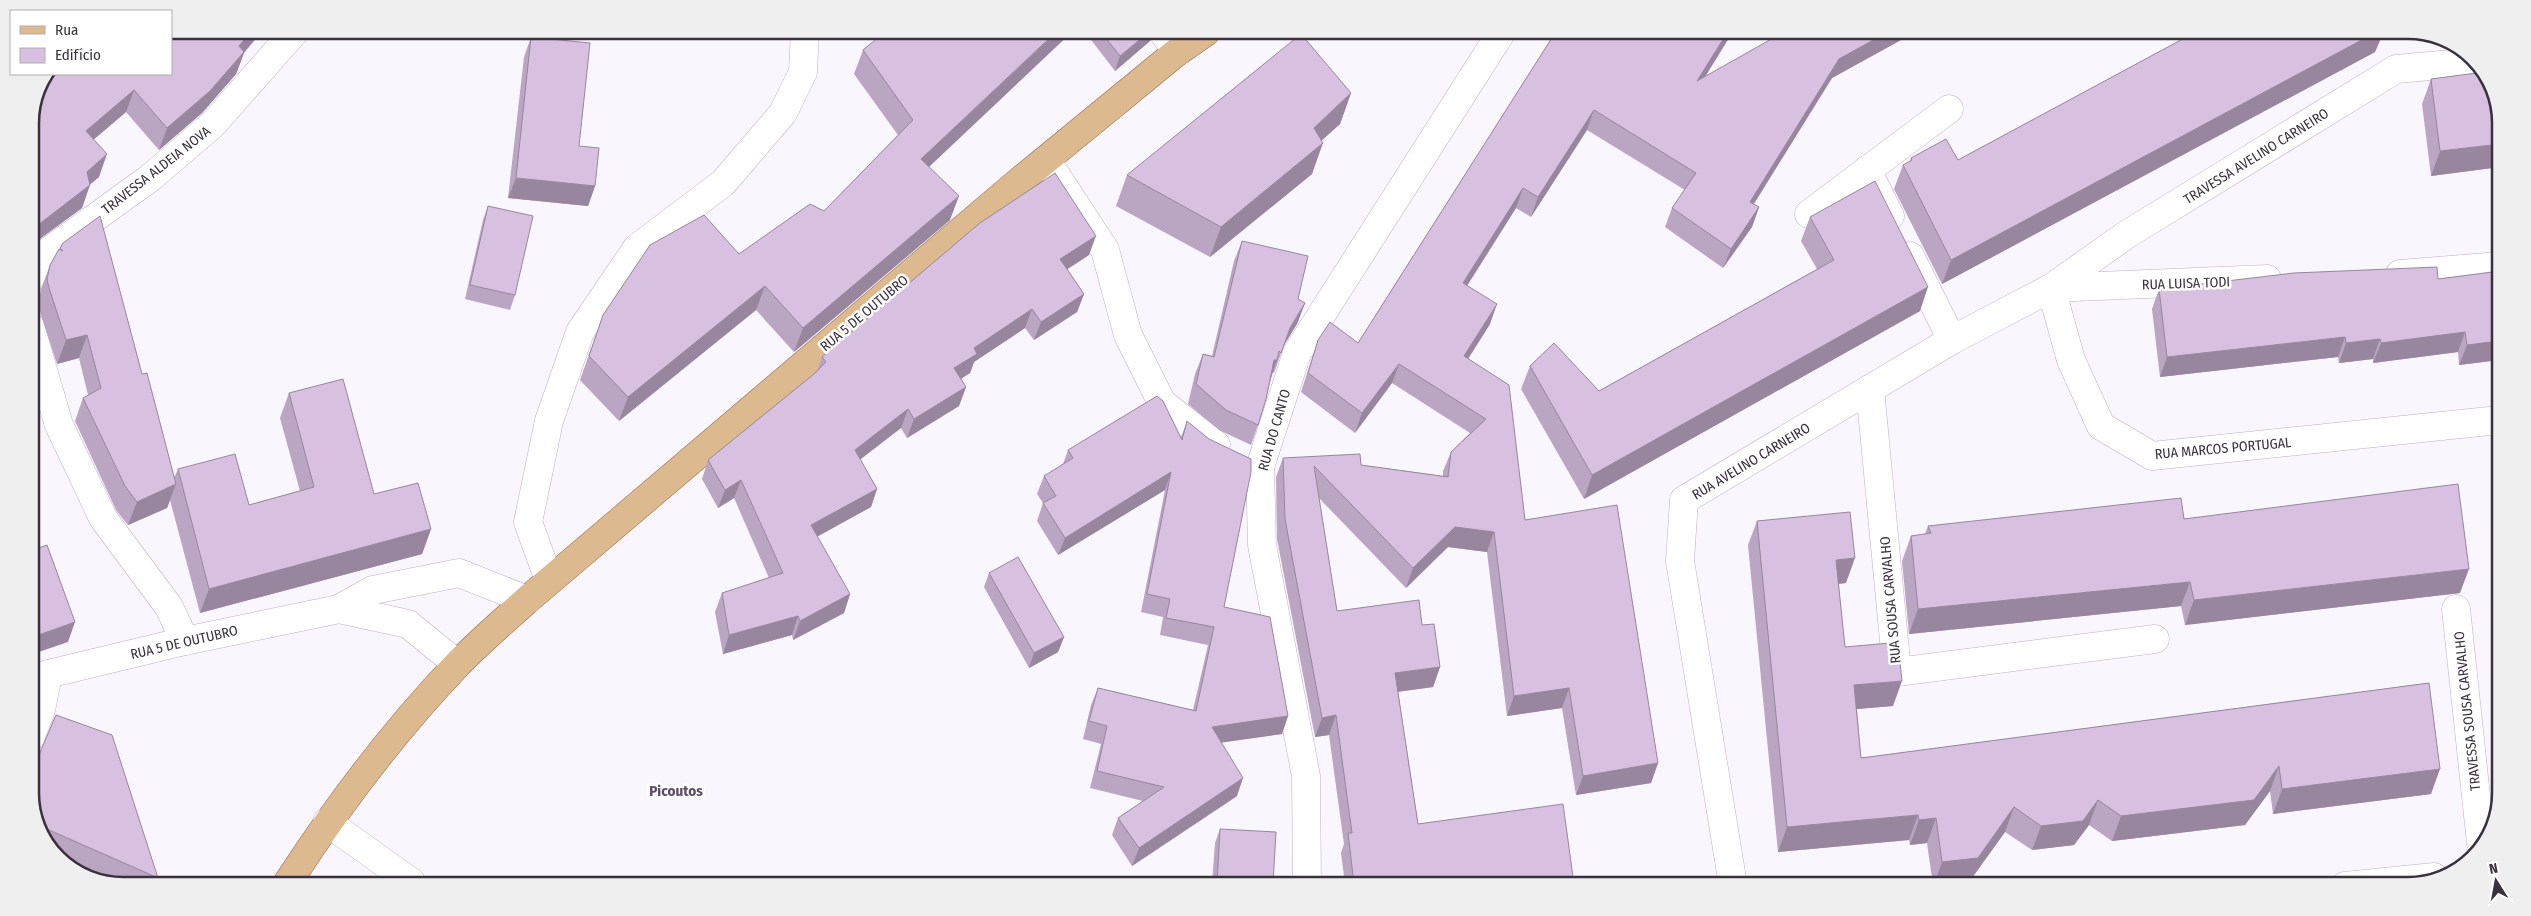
<svg xmlns="http://www.w3.org/2000/svg" width="2531" height="916" font-family="'Fira Sans Condensed',sans-serif">
<style>
.lines{fill:none;stroke-linecap:round;stroke-linejoin:round}
.minor-casing{stroke:#c1adcb;stroke-width:29}
.major-casing{stroke:#956b43;stroke-width:29}
.minor{stroke:#fff;stroke-width:28}
.major{stroke:#ddb990;stroke-width:28}
.wall{fill:#baa5c2}
.shaded-wall{fill:#97869e}
.building{fill:#d8c0e1;stroke:#97869e}
.labels{text-anchor:middle;stroke-width:5;stroke-linejoin:round;paint-order:stroke}
.street-label{font-size:14px;fill:#39313d;stroke:#fff}
.neighbourhood-label{font-size:15px;font-weight:bold;fill:#5d4c66;stroke:#fff}
.rim{fill:none;stroke:#39313d;stroke-width:2.5}
</style>
<rect width="100%" height="100%" fill="#faf6fd"/>
<g class="lines">
<g class="minor-casing">
<g id="minor">
<polyline points="1163,32 1177,52"/>
<polyline points="1046,160 1105,250 1128,335 1162,403 1216,445"/>
<polyline points="1867,170 1890,216"/>
<polyline points="1809,214 1949,109"/>
<polyline points="1910,256 1952,340"/>
<polyline points="2400,274 2500,266"/>
<polyline points="30,279 42,256 150,178 213,124 296,30"/>
<polyline points="2051,288 2071,360 2101,426 2152,456 2499,420"/>
<polyline points="2051,288 2267,279"/>
<polyline points="30,326 59,425 103,518 169,607 185,641"/>
<polyline points="1870,389 1897,672 2155,639"/>
<polyline points="549,580 528,522 549,421 580,332 637,248 723,183 783,113 803,72 805,31"/>
<polyline points="339,609 408,624 457,664"/>
<polyline points="2456,609 2481,843"/>
<polyline points="30,681 48,674 185,641 339,609 373,590 459,573 527,600"/>
<polyline points="30,738 41,710 48,674"/>
<polyline points="327,822 411,882"/>
<polyline points="1307,884 1306,776 1262,545 1260,467 1297,353 1501,33"/>
<polyline points="1733,885 1680,561 1684,500 1952,340 2051,288 2126,235 2396,69 2475,62"/>
<polyline points="2345,886 2434,877"/>
</g>
</g>
<g class="major-casing">
<path id="major" d="M288,882C338,805 394,731 457,665C479,642 504,621 527,600L1016,184L1177,52L1206,32"/>
</g>
<use href="#minor" class="minor"/>
<use href="#major" class="major"/>
</g>
<g class="wall">
<polygon points="885,32 929,167 950,220 794,352 756,310 619,421 580,380 603,315 739,254 824,211 898,135 854,74 863,50"/>
<polygon points="1085,32 1154,32 1150,41 1115,71"/>
<polygon points="1374,33 1388,33 1378,39"/>
<polygon points="1555,33 1732,33 1705,77 1901,40 1832,78 1754,204 1759,207 1752,227 1723,268 1665,227 1672,208 1685,190 1587,130 1531,217 1516,208 1467,286 1490,324 1468,359 1525,520 1658,763 1651,783 1576,795 1562,708 1507,716 1487,552 1448,547 1406,588 1319,498 1337,611 1422,625 1440,667 1433,687 1398,692 1418,824 1574,884 1345,884 1341,853 1344,844 1329,735 1315,737 1277,539 1276,477 1283,458 1361,465 1443,476 1443,471 1451,452 1470,433 1392,383 1355,433 1301,392 1318,340 1358,343"/>
<polygon points="2192,34 2386,35 2381,38 2375,52 1942,284 1894,189 1903,165 1910,161 1911,158 1958,160"/>
<polygon points="531,37 579,146 595,186 588,206 508,198 524,57"/>
<polygon points="244,53 236,74 202,113 159,150 126,112 94,139 99,177 90,184 82,208 30,246 30,117"/>
<polygon points="2431,79 2501,116 2500,167 2431,176 2422,104"/>
<polygon points="1351,93 1340,124 1321,141 1312,174 1210,257 1116,206 1127,175"/>
<polygon points="488,206 515,295 510,310 465,299 483,220"/>
<polygon points="1810,217 1920,311 1584,499 1521,389 1530,366 1599,391 1817,269 1801,241"/>
<polygon points="1242,241 1298,299 1305,303 1297,324 1284,345 1274,373 1273,372 1258,425 1251,445 1219,430 1188,404 1195,374 1203,354 1212,356 1234,261"/>
<polygon points="63,243 142,374 174,478 178,469 249,505 300,491 280,418 289,393 374,494 431,529 422,554 200,613 170,500 167,508 128,525 116,510 75,421 83,398 88,395 79,358 57,364 41,315 38,304 41,289 50,265"/>
<polygon points="1089,255 1067,269 1084,294 1077,312 1034,340 1025,328 974,362 970,373 961,379 966,387 959,406 907,438 901,428 860,459 877,489 871,507 817,536 850,594 844,613 793,640 792,635 723,654 715,612 722,593 769,578 734,498 718,508 702,479 708,460 814,374 817,371 822,357"/>
<polygon points="2500,271 2499,360 2459,365 2458,352 2373,363 2373,359 2339,363 2338,357 2160,377 2152,309 2159,289 2438,279"/>
<polygon points="1187,421 1224,607 1288,716 1282,734 1221,742 1237,796 1132,866 1112,835 1118,818 1143,801 1090,788 1101,744 1083,739 1091,705 1098,688 1193,710 1208,645 1160,635 1163,617 1141,612 1165,490 1058,555 1037,521 1043,503 1037,494 1044,476 1063,464 1068,450 1181,437"/>
<polygon points="2184,519 2460,593 2185,625 2181,606 1909,634 1902,561 1911,536 1925,534 1928,526"/>
<polygon points="1757,521 1846,583 1838,584 1845,647 1893,706 1857,709 1861,758 2429,683 2431,794 2273,814 2270,791 2245,825 2112,841 2089,825 2074,845 2032,850 2005,832 1969,882 1948,885 1933,885 1927,843 1910,845 1909,840 1778,852 1748,545"/>
<polygon points="989,573 1064,637 1058,652 1029,668 984,587"/>
<polygon points="30,800 158,878 157,881 113,881 61,858 49,850"/>
<polygon points="1220,829 1273,884 1212,884 1215,843"/>
</g>
<g class="shaded-wall">
<polygon points="252,30 263,30 244,53 236,74 202,113 159,150 167,128"/>
<polygon points="1056,32 1072,32 912,183 921,159"/>
<polygon points="1149,32 1154,32 1150,41 1115,71 1120,56"/>
<polygon points="1381,33 1388,33 1378,39"/>
<polygon points="1727,33 1732,33 1690,101 1697,81"/>
<polygon points="1884,34 1904,34 1901,40 1832,78 1743,221 1750,202 1839,59"/>
<polygon points="2371,35 2386,35 2381,38 2375,52 1942,284 1951,260"/>
<polygon points="134,90 126,112 78,153 86,131"/>
<polygon points="1351,93 1340,124 1302,158 1314,128"/>
<polygon points="1594,110 1587,130 1531,217 1538,197"/>
<polygon points="1323,143 1312,174 1210,257 1221,227"/>
<polygon points="2501,144 2500,167 2431,176 2440,151"/>
<polygon points="107,154 99,177 79,194 87,172"/>
<polygon points="516,178 595,186 588,206 508,198"/>
<polygon points="90,185 82,208 30,246 38,225"/>
<polygon points="1523,188 1516,208 1456,303 1463,283"/>
<polygon points="959,196 950,220 794,352 803,328"/>
<polygon points="1759,207 1752,227 1723,268 1731,249"/>
<polygon points="1096,236 1089,255 1054,278 1060,259"/>
<polygon points="765,286 756,310 619,421 628,397"/>
<polygon points="1928,287 1920,311 1584,499 1592,475"/>
<polygon points="1084,294 1077,312 1034,340 1041,322"/>
<polygon points="1305,303 1297,324 1282,348 1290,328"/>
<polygon points="1497,304 1490,324 1457,376 1464,356"/>
<polygon points="1032,309 1025,328 974,362 970,373 947,387 954,368 974,348"/>
<polygon points="2465,332 2458,352 2373,363 2381,343"/>
<polygon points="87,335 79,358 57,364 66,340"/>
<polygon points="2345,337 2338,357 2160,377 2167,357"/>
<polygon points="2380,339 2373,359 2339,363 2346,343"/>
<polygon points="2499,341 2499,360 2459,365 2467,345"/>
<polygon points="1274,360 1277,360 1270,380"/>
<polygon points="1399,364 1392,383 1355,433 1362,413"/>
<polygon points="966,387 959,406 907,438 914,419"/>
<polygon points="908,409 901,428 848,469 855,450"/>
<polygon points="1171,472 1165,490 1058,555 1065,538"/>
<polygon points="741,480 734,498 718,508 725,490"/>
<polygon points="176,484 167,508 128,525 137,502"/>
<polygon points="877,489 871,507 804,544 811,525"/>
<polygon points="1455,527 1494,532 1487,552 1448,547 1406,588 1413,568"/>
<polygon points="431,529 422,554 200,613 209,589"/>
<polygon points="1855,558 1846,583 1827,585 1836,560"/>
<polygon points="2469,569 2460,593 2185,625 2194,600"/>
<polygon points="2190,582 2181,606 1909,634 1918,609"/>
<polygon points="850,594 844,613 793,640 800,621"/>
<polygon points="798,616 792,635 723,654 729,635"/>
<polygon points="75,622 68,642 30,655 30,638"/>
<polygon points="1064,637 1058,652 1029,668 1034,653"/>
<polygon points="1440,667 1433,687 1387,693 1395,673"/>
<polygon points="1902,681 1893,706 1845,710 1854,685"/>
<polygon points="1569,688 1562,708 1507,716 1514,696"/>
<polygon points="1336,715 1329,735 1315,737 1322,718"/>
<polygon points="1288,716 1282,734 1205,745 1212,727"/>
<polygon points="1658,763 1651,783 1576,795 1583,776"/>
<polygon points="2279,766 2270,791 2245,825 2112,841 2121,816"/>
<polygon points="2440,769 2431,794 2273,814 2282,789"/>
<polygon points="1243,778 1237,796 1132,866 1139,848"/>
<polygon points="2098,800 2089,825 2074,845 2032,850 2041,826"/>
<polygon points="2014,807 2005,832 1969,882 1948,885 1934,885 1942,862"/>
<polygon points="1918,815 1909,840 1778,852 1787,827"/>
<polygon points="1936,818 1927,843 1910,845 1919,820"/>
</g>
<g class="building">
<polygon points="171,30 252,30 239,46 244,52 210,91 167,128 134,90 86,131 107,154 87,172 90,185 38,225 30,216 30,117 50,74 171,74"/>
<polygon points="885,32 1056,32 921,159 959,196 803,328 765,286 628,397 589,356 603,315 650,245 704,215 739,254 810,204 824,211 913,120 863,50"/>
<polygon points="1101,32 1149,32 1120,56"/>
<polygon points="1555,33 1727,33 1697,81 1782,33 1884,34 1839,59 1750,202 1759,207 1731,249 1672,208 1696,173 1594,110 1538,197 1523,188 1463,283 1497,304 1464,356 1509,385 1525,520 1617,505 1658,763 1583,776 1569,688 1514,696 1494,532 1455,527 1413,568 1314,466 1337,611 1419,600 1422,625 1434,624 1440,667 1395,673 1418,824 1563,804 1574,884 1354,884 1348,833 1352,833 1336,715 1322,718 1285,519 1283,458 1360,454 1361,465 1448,477 1451,452 1486,419 1399,364 1362,413 1308,373 1318,340 1330,322 1358,343"/>
<polygon points="1301,34 1351,93 1314,128 1323,143 1221,227 1127,175"/>
<polygon points="2192,34 2371,35 1951,260 1903,165 1912,160 1911,158 1946,139 1958,160"/>
<polygon points="531,37 590,43 579,146 599,148 595,186 516,178"/>
<polygon points="2484,72 2501,116 2501,144 2440,151 2431,79"/>
<polygon points="1055,173 1096,236 1060,259 1084,294 1041,322 1032,309 974,348 977,354 954,368 966,387 914,419 908,409 855,450 877,489 811,525 850,594 800,621 798,616 729,635 722,593 783,573 741,480 725,490 708,460 814,374 826,362 822,357 980,223"/>
<polygon points="1875,181 1928,287 1592,475 1530,366 1554,343 1599,391 1834,260 1810,217"/>
<polygon points="488,206 533,216 515,295 470,285"/>
<polygon points="100,216 142,374 147,373 176,484 137,502 125,486 83,398 101,388 87,335 66,340 50,291 47,280 50,265 59,249 63,251 60,248 63,243"/>
<polygon points="1242,241 1308,256 1298,299 1305,303 1290,328 1281,353 1279,351 1277,360 1274,360 1266,399 1258,425 1226,410 1196,384 1203,354 1214,357"/>
<polygon points="2437,267 2438,279 2500,271 2499,341 2467,345 2465,332 2381,343 2380,339 2346,343 2345,337 2167,357 2159,289 2294,273"/>
<polygon points="343,379 374,494 418,483 431,529 209,589 178,469 235,454 249,505 314,487 289,393"/>
<polygon points="1157,396 1163,401 1182,440 1187,421 1209,439 1251,459 1251,472 1224,607 1270,617 1288,716 1212,727 1243,778 1139,848 1118,818 1164,787 1097,771 1107,726 1089,721 1098,688 1196,711 1214,627 1166,618 1170,599 1147,594 1171,472 1065,538 1043,503 1056,496 1044,476 1073,458 1068,450"/>
<polygon points="2458,484 2469,569 2194,600 2190,582 1918,609 1911,536 1931,533 1928,526 2181,498 2184,519"/>
<polygon points="1850,512 1855,558 1836,560 1845,647 1890,643 1893,656 1900,662 1902,681 1854,685 1861,758 2429,683 2440,769 2282,789 2279,766 2254,800 2121,816 2098,800 2083,821 2041,826 2014,807 1978,858 1942,862 1936,818 1919,820 1918,815 1787,827 1757,521"/>
<polygon points="47,545 75,622 30,638 30,551"/>
<polygon points="1018,557 1064,637 1034,653 989,573"/>
<polygon points="56,715 112,735 158,878 40,826 30,800 30,776"/>
<polygon points="1220,829 1276,832 1273,884 1217,884"/>
</g>
<g class="labels">
<g class="street-label">
<text transform="translate(2256 156) rotate(-32)" y="5">TRAVESSA AVELINO CARNEIRO</text>
<text transform="translate(156 170) rotate(-38)" y="5">TRAVESSA ALDEIA NOVA</text>
<text transform="translate(2186 283) rotate(-2)" y="5">RUA LUISA TODI</text>
<text transform="translate(864 313) rotate(-40)" y="5">RUA 5 DE OUTUBRO</text>
<text transform="translate(1274 430) rotate(-74)" y="5">RUA DO CANTO</text>
<text transform="translate(2223 448) rotate(-5)" y="5">RUA MARCOS PORTUGAL</text>
<text transform="translate(1751 461) rotate(-31)" y="5">RUA AVELINO CARNEIRO</text>
<text transform="translate(1890 600) rotate(-95)" y="5">RUA SOUSA CARVALHO</text>
<text transform="translate(184 642) rotate(-13)" y="5">RUA 5 DE OUTUBRO</text>
<text transform="translate(2467 711) rotate(-96)" y="5">TRAVESSA SOUSA CARVALHO</text>
</g>
<g class="neighbourhood-label">
<text x="676" y="796">Picoutos</text>
</g>
</g>
<path d="M0 0H2531V916H0ZM123 39H2408A84 84 0 0 1 2492 123V793A84 84 0 0 1 2408 877H123A84 84 0 0 1 39 793V123A84 84 0 0 1 123 39Z" fill="#efefef" fill-rule="evenodd"/>
<path class="rim" d="M123 39H2408A84 84 0 0 1 2492 123V793A84 84 0 0 1 2408 877H123A84 84 0 0 1 39 793V123A84 84 0 0 1 123 39Z"/>
<rect x="10" y="10" width="162" height="65" fill="#ffffff" stroke="#b0adb1"/>
<rect x="20" y="26" width="25" height="8" fill="#ddb990" stroke="#b0adb1"/>
<text x="55" y="35" font-size="15" fill="#39313d">Rua</text>
<rect x="20" y="48" width="25" height="15" fill="#d8c0e1" stroke="#b0adb1"/>
<text x="55" y="60" font-size="15" fill="#39313d">Edifício</text>
<g transform="translate(2496 881) rotate(349)" stroke="#ffffff" stroke-width="4" paint-order="stroke">
<path d="M0-4L9 19L0 12L-9 19Z" fill="#39313d"/>
<text y="-8" font-size="14" font-weight="bold" text-anchor="middle" fill="#39313d">N</text>
</g>
</svg>
